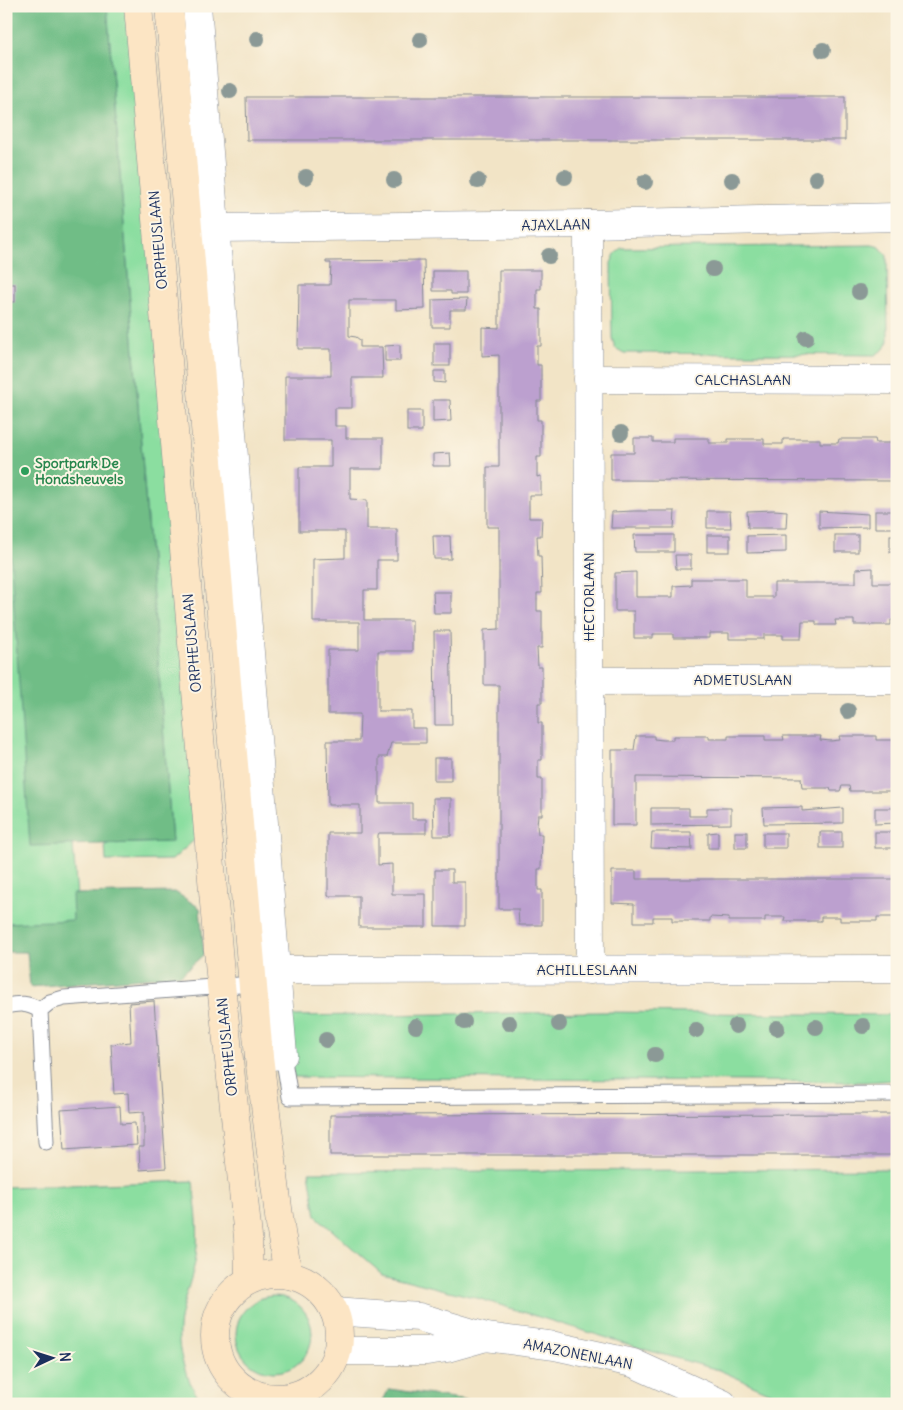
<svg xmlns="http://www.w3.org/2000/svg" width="903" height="1410" font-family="Delius,sans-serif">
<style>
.green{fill:#8bdea0;stroke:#53867f}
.forest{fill:#70bd86;stroke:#467672}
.building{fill:#bca0cf}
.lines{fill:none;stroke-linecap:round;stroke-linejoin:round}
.service-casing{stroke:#868a92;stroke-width:17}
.minor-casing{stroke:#868a92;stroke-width:29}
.tertiary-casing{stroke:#868a92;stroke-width:29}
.secondary-casing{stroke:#868a92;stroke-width:29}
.service{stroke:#fff;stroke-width:15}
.minor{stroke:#fff;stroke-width:28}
.tertiary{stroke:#fff;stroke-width:28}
.secondary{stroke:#fce5c4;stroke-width:28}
.tree{fill:#8b9996}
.leisure-dot{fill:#2e9e5b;stroke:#fcf5e5;stroke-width:2}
.labels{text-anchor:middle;stroke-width:4;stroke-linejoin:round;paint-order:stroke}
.street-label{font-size:14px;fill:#1b2f5e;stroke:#fcf5e5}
.leisure-label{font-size:14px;font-weight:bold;fill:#27864d;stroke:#fcf5e5;text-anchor:start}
</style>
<rect width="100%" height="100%" fill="#fcf5e5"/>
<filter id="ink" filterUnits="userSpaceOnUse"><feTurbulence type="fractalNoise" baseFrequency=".02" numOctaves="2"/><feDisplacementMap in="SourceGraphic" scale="10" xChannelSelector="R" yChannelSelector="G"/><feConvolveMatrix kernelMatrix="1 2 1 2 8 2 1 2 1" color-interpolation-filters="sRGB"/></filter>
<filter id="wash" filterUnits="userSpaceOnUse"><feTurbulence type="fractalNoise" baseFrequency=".0096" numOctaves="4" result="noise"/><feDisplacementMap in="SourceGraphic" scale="20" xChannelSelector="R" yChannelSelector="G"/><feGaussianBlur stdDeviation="1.12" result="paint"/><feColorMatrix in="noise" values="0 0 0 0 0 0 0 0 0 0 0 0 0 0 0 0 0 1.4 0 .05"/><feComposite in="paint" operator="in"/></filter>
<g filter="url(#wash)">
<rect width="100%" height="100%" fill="#f2e4c6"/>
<g class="green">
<polygon points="6,6 8,6 80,935 6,939"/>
<polygon points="107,6 131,6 201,834 172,860 106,861 105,844 172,842"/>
<polygon points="872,245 880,247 887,256 888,341 884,349 875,355 624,353 615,348 612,338 611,263 615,254 621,248"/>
<polygon points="602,1012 897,1015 897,1080 864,1082 293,1077 289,1016"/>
<polygon points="897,1169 897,1404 796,1404 719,1370 650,1351 477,1298 382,1274 316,1216 309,1172"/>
<path d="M193,1181C195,1202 199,1226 197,1246C196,1269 187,1288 182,1310C173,1345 184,1375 202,1404H6V1187Z"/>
<circle cx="274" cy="1334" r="38"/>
</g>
<g class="forest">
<polygon points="6,6 107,6 172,842 30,846 6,489"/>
<polygon points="175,892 200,908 204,954 181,975 30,987 27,952 6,952 6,923 73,920 72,894"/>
<polygon points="389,1389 475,1401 474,1404 381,1404"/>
</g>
<g id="blocks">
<g class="building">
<polygon points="246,97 845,97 845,140 247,140"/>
<polygon points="424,260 425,309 396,310 396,300 349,300 349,336 356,337 360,340 360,347 382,347 383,378 352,378 352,408 335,408 335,426 346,426 346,438 383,438 383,469 350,469 350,499 367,500 367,529 397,529 397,560 377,560 377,590 364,590 364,620 412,620 412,651 378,651 378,711 412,711 412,728 426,728 426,743 391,743 387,757 379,757 379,803 412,803 412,819 426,819 426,833 379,833 378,835 378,865 392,864 392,894 426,894 426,927 359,927 359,896 328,896 328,833 360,833 360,805 328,805 327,741 359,741 360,714 328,714 328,650 359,650 359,622 313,622 313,559 345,558 345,531 299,531 299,467 331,467 331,440 285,440 285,376 331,376 331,349 298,349 299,285 330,285 331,263 326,263 326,261"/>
<polygon points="499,270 541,270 541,289 537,289 537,309 541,309 541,346 537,346 537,365 541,365 541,401 537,401 537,420 541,420 541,457 537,457 537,477 541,476 541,495 529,495 529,518 542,518 541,536 537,536 538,556 541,556 542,593 537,593 537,611 542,611 542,648 537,648 538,667 542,667 542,703 538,703 538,723 542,723 542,760 538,760 538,779 542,779 542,815 538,815 537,825 538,834 542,834 541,869 538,869 538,890 542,890 542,925 519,925 518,909 499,909 499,685 484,685 484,630 499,629 499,527 487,527 487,467 499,467 499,355 482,356 482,327 499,328"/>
<polygon points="433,271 466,271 466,294 451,294 451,291 433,291"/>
<rect x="6" y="284" width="9" height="18"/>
<polygon points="467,299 466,310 450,310 450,327 432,327 432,300"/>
<rect x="434" y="343" width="16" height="23"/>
<polygon points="400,345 400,361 385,361 385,346"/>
<polygon points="434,371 445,371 445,383 434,382"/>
<polygon points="433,400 450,400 451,421 433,422"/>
<rect x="407" y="411" width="15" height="20"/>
<polygon points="634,438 653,438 653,442 673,442 673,438 709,438 709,443 728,443 728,439 764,439 764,444 783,444 783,439 820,439 820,443 838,443 839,439 875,439 876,443 895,443 897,439 897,481 611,480 611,453 634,453"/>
<polygon points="450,453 451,466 433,466 433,454"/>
<polygon points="774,510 787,511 786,528 748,528 747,511"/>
<polygon points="634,511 675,511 674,528 611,528 612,512"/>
<polygon points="707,511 730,511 731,528 707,528"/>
<polygon points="819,511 868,514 868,527 819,528"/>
<rect x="875" y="511" width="22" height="17"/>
<polygon points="634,535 674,535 674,552 635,552"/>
<rect x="707" y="535" width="23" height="17"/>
<polygon points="786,535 786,552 747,553 747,536"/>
<rect x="835" y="535" width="23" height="17"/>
<rect x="890" y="535" width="7" height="17"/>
<polygon points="433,536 450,536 451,559 434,559"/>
<polygon points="675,555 691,555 691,569 676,569"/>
<polygon points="873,568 873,583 897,583 897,620 891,620 891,625 854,625 854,620 835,620 836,625 816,625 816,621 802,621 801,639 783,639 783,635 764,635 764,639 729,639 729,633 709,633 709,638 673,638 673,634 653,634 653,638 634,638 634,611 615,611 615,573 636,572 636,597 673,597 673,586 691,585 691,579 746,579 746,597 774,597 774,583 856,583 856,569"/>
<polygon points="433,592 451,592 451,613 434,613"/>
<polygon points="434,631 450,631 452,725 435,725"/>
<polygon points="636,736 654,736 654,739 663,740 673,740 673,736 709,736 709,739 728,739 728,736 765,736 765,740 784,740 783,736 821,736 820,740 831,741 840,740 839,736 876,736 876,740 897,740 897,791 850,791 849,786 842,786 840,791 831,791 830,788 802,788 801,778 636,777 636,825 612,825 612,750 634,750"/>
<rect x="434" y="758" width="17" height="23"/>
<polygon points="433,798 451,798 451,836 434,836"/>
<polygon points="802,807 802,811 843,808 843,823 764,824 763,808"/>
<polygon points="651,808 689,808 689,816 707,816 707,808 731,808 731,824 651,825"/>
<polygon points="875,808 897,808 897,823 875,824"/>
<polygon points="652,832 691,832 692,849 651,848"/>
<polygon points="718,832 718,848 708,848 708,833"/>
<rect x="735" y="832" width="12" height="16"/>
<rect x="820" y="832" width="22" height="16"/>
<rect x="875" y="832" width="22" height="16"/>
<rect x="763" y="833" width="23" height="15"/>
<polygon points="435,870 452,870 452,882 465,882 465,926 435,926"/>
<polygon points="612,871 636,871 636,879 897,879 897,917 877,917 877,921 840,921 840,917 821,917 821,921 784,921 785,917 765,917 765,921 729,921 729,918 710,917 710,921 672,921 672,917 653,917 653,922 634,922 634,904 612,903"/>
<polygon points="154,1001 166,1168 140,1170 139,1147 144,1147 144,1112 129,1113 128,1093 114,1094 111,1044 131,1042 129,1003"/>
<polygon points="120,1106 121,1124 135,1123 137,1145 64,1150 61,1110"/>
<polygon points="897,1114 897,1155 330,1155 330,1115"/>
</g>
</g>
</g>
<g filter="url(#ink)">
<use href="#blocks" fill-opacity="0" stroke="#868a92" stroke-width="1"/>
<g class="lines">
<g class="service-casing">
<g id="service">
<path d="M6,1006C20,1003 27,1003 40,1010"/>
<polyline points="283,1055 290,1097 897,1094"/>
<polyline points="46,1142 40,1010 50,1002 64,998 253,984"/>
</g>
</g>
<g class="minor-casing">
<g id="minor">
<polyline points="197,6 283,1055 259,1057"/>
<polyline points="588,224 590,970"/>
<polyline points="214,228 588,224 897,217"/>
<polyline points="588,379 897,380"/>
<polyline points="589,681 897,680"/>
<polyline points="277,970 897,969"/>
</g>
</g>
<g class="tertiary-casing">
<g id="tertiary">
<polyline points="334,1311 419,1317 486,1337 555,1346 633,1363 723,1404"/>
<polyline points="337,1351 427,1351 447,1348 486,1337"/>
</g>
</g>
<g class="secondary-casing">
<g id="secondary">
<polyline points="138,6 221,985 248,1237 249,1280"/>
<polyline points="169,6 259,1057 281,1232 288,1275"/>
<circle cx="277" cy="1336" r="62"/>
</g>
</g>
<use href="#service" class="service"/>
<use href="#minor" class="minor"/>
<use href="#tertiary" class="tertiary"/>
<use href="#secondary" class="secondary"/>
</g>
<g class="tree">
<circle cx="257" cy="39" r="8"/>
<circle cx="420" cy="40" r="8"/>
<circle cx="823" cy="50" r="8"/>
<circle cx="230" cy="91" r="8"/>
<circle cx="306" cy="177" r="8"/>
<circle cx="565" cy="177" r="8"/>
<circle cx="816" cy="178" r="8"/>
<circle cx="394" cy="180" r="8"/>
<circle cx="732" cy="180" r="8"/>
<circle cx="478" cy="181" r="8"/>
<circle cx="645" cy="182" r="8"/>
<circle cx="549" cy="256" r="8"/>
<circle cx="713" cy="269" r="8"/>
<circle cx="859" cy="292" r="8"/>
<circle cx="806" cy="338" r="8"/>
<circle cx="621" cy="433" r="8"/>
<circle cx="848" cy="711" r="8"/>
<circle cx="464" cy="1022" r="8"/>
<circle cx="509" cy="1023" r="8"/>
<circle cx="559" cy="1024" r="8"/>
<circle cx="416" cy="1026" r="8"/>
<circle cx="736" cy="1026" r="8"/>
<circle cx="863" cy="1026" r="8"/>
<circle cx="816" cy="1027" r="8"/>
<circle cx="777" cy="1028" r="8"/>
<circle cx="696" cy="1030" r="8"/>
<circle cx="326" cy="1040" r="8"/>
<circle cx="655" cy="1055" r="8"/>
</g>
</g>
<circle class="leisure-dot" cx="25" cy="471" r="5"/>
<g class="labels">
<g class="street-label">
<text transform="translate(556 225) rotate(-1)" y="5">AJAXLAAN</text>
<text transform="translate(158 240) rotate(-95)" y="5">ORPHEUSLAAN</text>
<text x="743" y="385">CALCHASLAAN</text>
<text transform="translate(589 597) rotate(-90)" y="5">HECTORLAAN</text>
<text transform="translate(192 643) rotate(-95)" y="5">ORPHEUSLAAN</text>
<text x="743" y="685">ADMETUSLAAN</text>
<text x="587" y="975">ACHILLESLAAN</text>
<text transform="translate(227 1047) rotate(-96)" y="5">ORPHEUSLAAN</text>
<text transform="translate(578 1354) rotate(11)" y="5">AMAZONENLAAN</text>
</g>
<g class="leisure-label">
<text x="35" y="468">Sportpark De<tspan x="35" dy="16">Hondsheuvels</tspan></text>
</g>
</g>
<rect width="903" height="1410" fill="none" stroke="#fcf5e5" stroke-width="25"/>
<g transform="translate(52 1358) rotate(86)" stroke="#fcf5e5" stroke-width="4" paint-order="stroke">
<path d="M0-4L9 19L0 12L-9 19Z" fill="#1b2f5e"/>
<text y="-8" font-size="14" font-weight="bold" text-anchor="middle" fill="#1b2f5e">N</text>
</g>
</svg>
